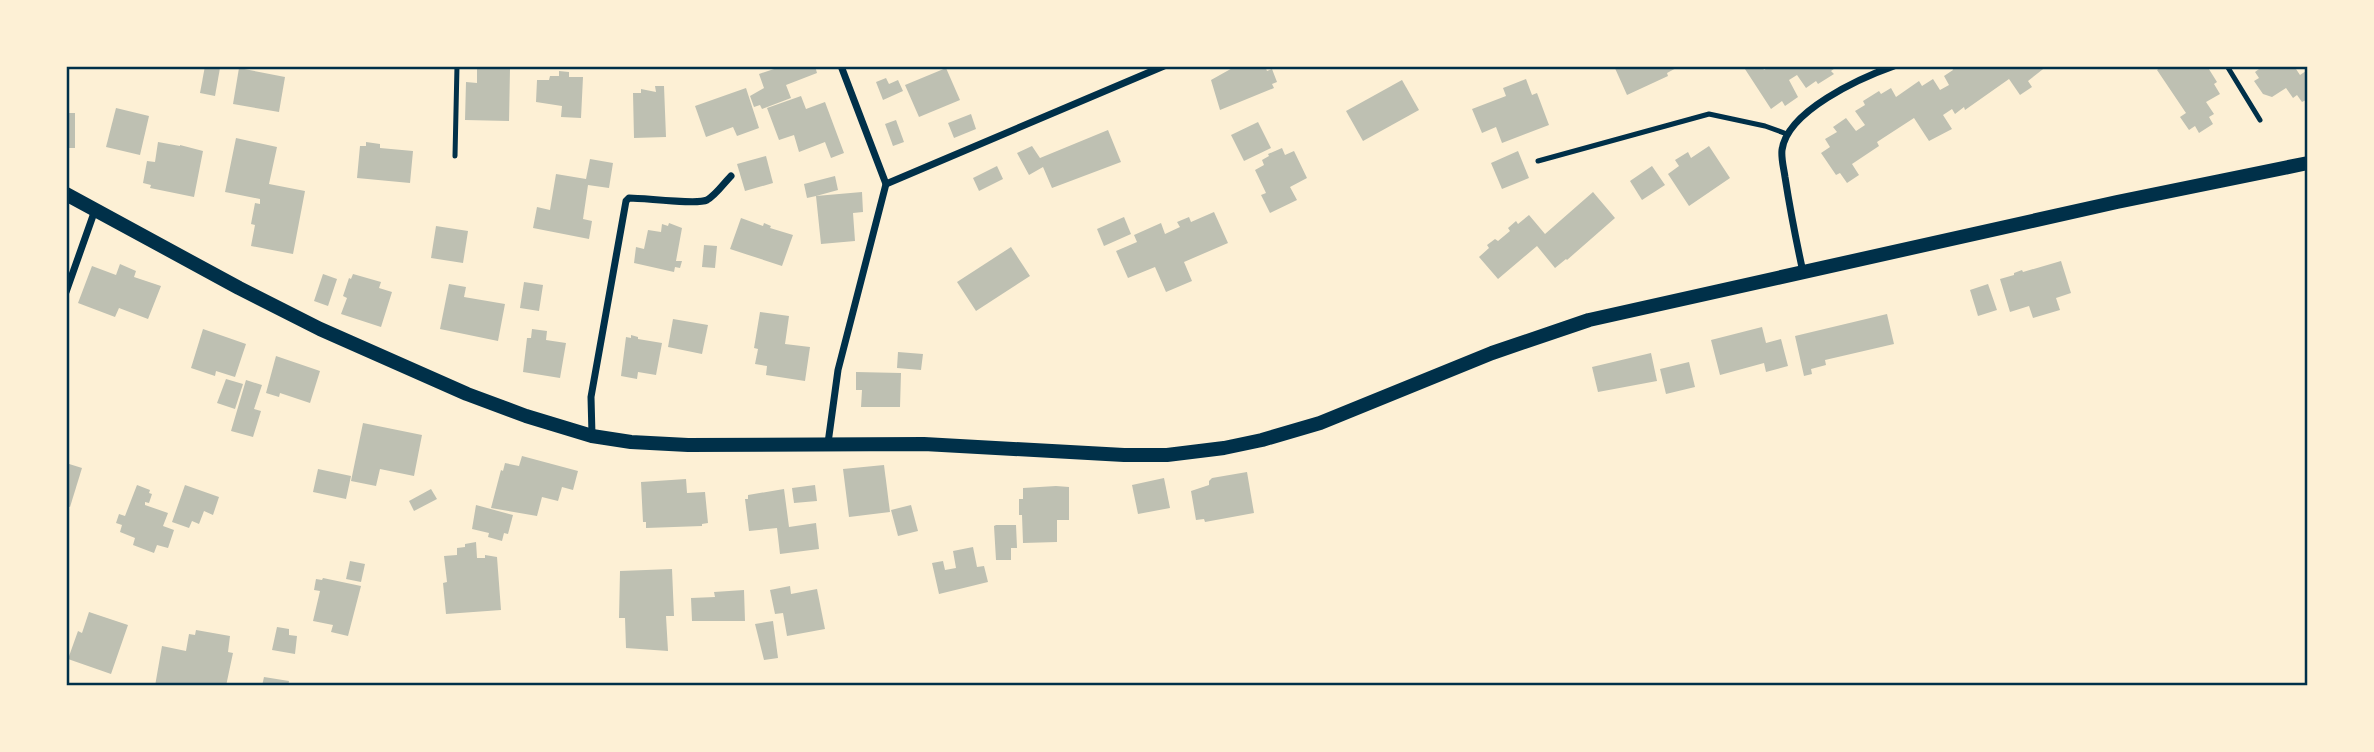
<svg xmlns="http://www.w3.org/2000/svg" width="2374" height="752" font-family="'Exo 2',sans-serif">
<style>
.building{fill:#bec0b2}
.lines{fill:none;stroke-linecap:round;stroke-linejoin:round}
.service{stroke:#003049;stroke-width:5}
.minor{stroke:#003049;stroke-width:7}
.secondary{stroke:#003049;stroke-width:14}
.neatline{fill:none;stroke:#003049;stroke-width:2.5}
</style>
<rect width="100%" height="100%" fill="#fdf0d5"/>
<g class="building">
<polygon points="205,66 220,68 215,96 200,93"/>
<polygon points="773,66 815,66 817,73 786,85 791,98 762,109 760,105 754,107 750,96 764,88 759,74 774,69"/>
<polygon points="1236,66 1265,66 1267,71 1272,69 1277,82 1272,84 1274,88 1220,110 1211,80"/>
<polygon points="1614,66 1680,66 1667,73 1668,76 1627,95"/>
<polygon points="1743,66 1762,66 1764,70 1770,66 1838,66 1831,71 1834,74 1818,84 1816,81 1806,88 1797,75 1789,80 1798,97 1785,106 1782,101 1771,109"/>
<polygon points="1952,66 2047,66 2028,81 2032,87 2020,95 2009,79 1965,110 1964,107 1955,114 1952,109 1943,115 1952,129 1929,141 1914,118 1877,142 1879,146 1852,164 1859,175 1847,183 1840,173 1836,175 1821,153 1830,147 1825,139 1837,132 1833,127 1846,118 1856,131 1865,125 1855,111 1865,105 1863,101 1879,91 1881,94 1891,88 1896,97 1919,81 1922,86 1933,79 1940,90 1949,85 1944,76 1953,70"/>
<polygon points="2162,66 2207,66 2217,82 2214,84 2220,94 2206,102 2214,114 2209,117 2213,124 2199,133 2195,126 2189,130 2180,117 2186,113 2157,70"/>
<polygon points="2263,66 2294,66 2300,75 2306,71 2308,99 2302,102 2297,95 2293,98 2286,88 2272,97 2263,94 2254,81 2259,78 2255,72"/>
<polygon points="239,68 285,77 279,112 233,104"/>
<polygon points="477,68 510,69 509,121 465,120 466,82 477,83"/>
<polygon points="946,68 960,100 919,117 905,85"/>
<polygon points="559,71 569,72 569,77 583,77 581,118 561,117 562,106 536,102 537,80 549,80 550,76 559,76"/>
<polygon points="886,78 889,84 898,80 903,91 883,100 876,82"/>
<polygon points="1526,79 1532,95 1537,93 1549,125 1502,143 1496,127 1482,133 1472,109 1506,96 1503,88"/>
<polygon points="1402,80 1419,110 1363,141 1346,111"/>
<polygon points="655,86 664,86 666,137 634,138 633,93 641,93 641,89 656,92"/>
<polygon points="746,88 759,128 737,136 733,127 706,137 695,106"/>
<polygon points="801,96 806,109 825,102 844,153 831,158 825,142 799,152 794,135 779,140 767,108"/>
<polygon points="116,108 149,116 140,155 106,147"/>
<rect x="66" y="113" width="9" height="35"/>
<polygon points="971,114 976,129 954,138 948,123"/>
<polygon points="896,120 904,142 893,146 885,124"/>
<polygon points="1258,122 1271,148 1244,161 1231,135"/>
<polygon points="1108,130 1121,162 1052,188 1043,167 1029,175 1017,153 1032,146 1040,158"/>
<polygon points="236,138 277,147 269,184 305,191 293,254 251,246 255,225 251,224 255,203 260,204 260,199 225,192"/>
<polygon points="158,142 180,146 180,145 203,151 194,197 150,188 151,185 143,183 147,161 155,162"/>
<polygon points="366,142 380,144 380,148 413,151 410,183 357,178 360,146 366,146"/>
<polygon points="1709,146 1730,178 1689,206 1668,174 1679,166 1675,160 1688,152 1691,158"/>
<polygon points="1282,148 1285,155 1294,151 1307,178 1290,187 1297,200 1270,213 1261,195 1266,193 1255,170 1264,165 1262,160 1269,156 1268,154"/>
<polygon points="1518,151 1529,178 1502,189 1491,163"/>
<polygon points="766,156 773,183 745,191 737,164"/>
<polygon points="590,159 613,163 609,188 588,185 583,219 592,221 589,239 533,228 537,207 550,210 556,174 586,179"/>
<polygon points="997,166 1003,179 979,191 973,178"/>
<polygon points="1652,166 1665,185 1642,200 1630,181"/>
<polygon points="835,176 838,190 816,196 862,192 863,212 853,213 855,241 821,244 816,196 807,198 804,184"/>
<polygon points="1593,192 1615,218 1567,260 1566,259 1555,268 1537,246 1498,279 1479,257 1489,248 1487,245 1495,239 1498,241 1510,231 1508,228 1516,221 1518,224 1529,215 1545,234"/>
<polygon points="1214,212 1228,243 1184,262 1192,281 1166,292 1155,267 1128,278 1116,251 1137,242 1134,235 1161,223 1165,234 1180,227 1177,222 1189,217 1191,222"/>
<polygon points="1124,217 1131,234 1104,246 1097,229"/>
<polygon points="741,218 763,226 764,223 771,226 770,228 793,235 782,266 730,249"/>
<polygon points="669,223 682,228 676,261 682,261 680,268 675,267 674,272 634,263 636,247 644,249 648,230 661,232 662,224 668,226"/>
<polygon points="436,226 468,231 463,263 431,258"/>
<polygon points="704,245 717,246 715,268 702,267"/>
<polygon points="1011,247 1030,276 976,311 957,282"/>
<polygon points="2061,261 2071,293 2056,298 2060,310 2033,318 2029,306 2010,312 2000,279 2014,275 2014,273 2022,270 2023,272"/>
<polygon points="120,264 136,271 134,277 161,286 148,319 119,308 115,317 78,303 92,266 116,275"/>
<polygon points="323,274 337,279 328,306 314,301"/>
<polygon points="353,274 381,282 379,288 392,292 381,327 341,314 347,298 343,296 349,278 351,279"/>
<polygon points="524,282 543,285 539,311 520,308"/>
<polygon points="449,284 466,287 464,297 505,304 498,341 440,329"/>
<polygon points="1988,284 1997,310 1978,316 1970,290"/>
<polygon points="760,312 789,316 785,344 810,347 805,381 766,375 767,366 755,364 758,349 754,348"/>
<polygon points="1887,314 1894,344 1825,360 1826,365 1811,369 1812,374 1804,376 1795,336"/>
<polygon points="673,319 708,325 702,354 668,347"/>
<polygon points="1762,327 1766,343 1781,339 1788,366 1766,372 1764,363 1720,375 1711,340"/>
<polygon points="203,329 246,344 235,377 216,371 215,376 191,368"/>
<polygon points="532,329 547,331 546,340 566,343 560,378 523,372 527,338 531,338"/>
<polygon points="631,335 638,337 638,339 662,343 656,375 638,372 637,379 621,376 626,337 631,338"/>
<polygon points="898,352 923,354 921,370 897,368"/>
<polygon points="1651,353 1657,381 1598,392 1592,367"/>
<polygon points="276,356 320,371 310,403 280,393 279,397 266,393"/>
<polygon points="1689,362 1695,387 1666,394 1660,369"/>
<polygon points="856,372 901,373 900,407 861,407 862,390 856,390"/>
<polygon points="226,379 243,384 235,409 217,403"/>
<polygon points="246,380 262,385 254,409 261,411 253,437 231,431"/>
<polygon points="363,423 422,435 414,476 380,469 376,486 351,481"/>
<polygon points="522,456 578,471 573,490 562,487 558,501 542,497 537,516 491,508 501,470 503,471 505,463 519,466"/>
<polygon points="66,463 82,468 70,507 66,506"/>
<polygon points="884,465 890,512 849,517 843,469"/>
<polygon points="318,469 351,476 346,499 313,492"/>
<polygon points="1247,472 1254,513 1205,522 1204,519 1196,520 1191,491 1209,485 1209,481 1212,478"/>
<polygon points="1164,478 1170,508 1138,514 1132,485"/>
<polygon points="686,479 687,493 705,492 708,523 702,524 702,526 646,528 646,522 643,522 641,482"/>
<polygon points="137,485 150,490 149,493 152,494 149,503 145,502 145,505 168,513 163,526 174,530 168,548 157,545 154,553 133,545 135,538 120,532 122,525 116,523 119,514 125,516"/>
<polygon points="185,485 219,497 213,515 204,511 199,524 192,521 189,528 172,522"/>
<polygon points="815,485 817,501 794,503 792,488"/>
<polygon points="1056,486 1069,487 1069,520 1057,520 1057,542 1023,543 1022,515 1019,515 1019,499 1023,499 1023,488"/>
<polygon points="431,489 437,499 414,511 409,501"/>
<polygon points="784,489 789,527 816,523 819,549 780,554 777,528 749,531 745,499 748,499 748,495"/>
<polygon points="476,505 513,515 508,534 504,533 502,541 488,537 489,533 472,529"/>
<polygon points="911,505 918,531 898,536 891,510"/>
<polygon points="996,525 1016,525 1017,548 1011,548 1011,560 996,560 994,526"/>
<polygon points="476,542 477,558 485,558 485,555 497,557 501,610 446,614 443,583 447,582 444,556 457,555 457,548 465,547 465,544"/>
<polygon points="973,547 977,567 984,566 988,582 939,594 932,563 943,561 945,570 956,568 953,551"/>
<polygon points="350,561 365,564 361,582 346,579"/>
<polygon points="672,569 674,616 666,616 668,651 626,648 625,618 619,618 620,571"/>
<polygon points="323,578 361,586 348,636 331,632 333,625 313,621 320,591 314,590 316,579 322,580"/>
<polygon points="790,586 791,594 817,589 825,629 787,636 783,613 775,614 770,590"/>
<polygon points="744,590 745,621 692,621 691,598 715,597 714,592"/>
<polygon points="89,612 128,625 111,674 68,659 78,631 82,633"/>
<polygon points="773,621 778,658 764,660 755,624"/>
<polygon points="277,627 289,629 289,635 297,636 295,654 272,650"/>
<polygon points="196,630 230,636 228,652 233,653 226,686 155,686 162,646 186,651 189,634 195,635"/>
<polygon points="264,677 289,681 288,686 262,686"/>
</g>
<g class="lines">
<g class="service">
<polyline points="2227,66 2260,120"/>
<polyline points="455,156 457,66"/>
<polyline points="1538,161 1709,114 1765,126 1787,134"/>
</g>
<g class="minor">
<polyline points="841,66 886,184 1164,66"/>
<path d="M1803,272C1796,240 1790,209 1785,177C1784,169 1781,159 1782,150C1787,111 1860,78 1894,66"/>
<polyline points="66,292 95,210"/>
<path d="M592,435L591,397L626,201L629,198C645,198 697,205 707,200C716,195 724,183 731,176"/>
<polyline points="828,443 838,370 886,184"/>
</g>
<polyline class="secondary" points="66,194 239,288 320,329 467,394 526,416 592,436 631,442 688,445 924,444 1124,455 1167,455 1224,448 1262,440 1320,423 1492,353 1589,320 2117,202 2308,163"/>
</g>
<rect width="2374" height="752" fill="none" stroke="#fdf0d5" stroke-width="136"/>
<rect x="68" y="68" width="2238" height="616" class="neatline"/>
</svg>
